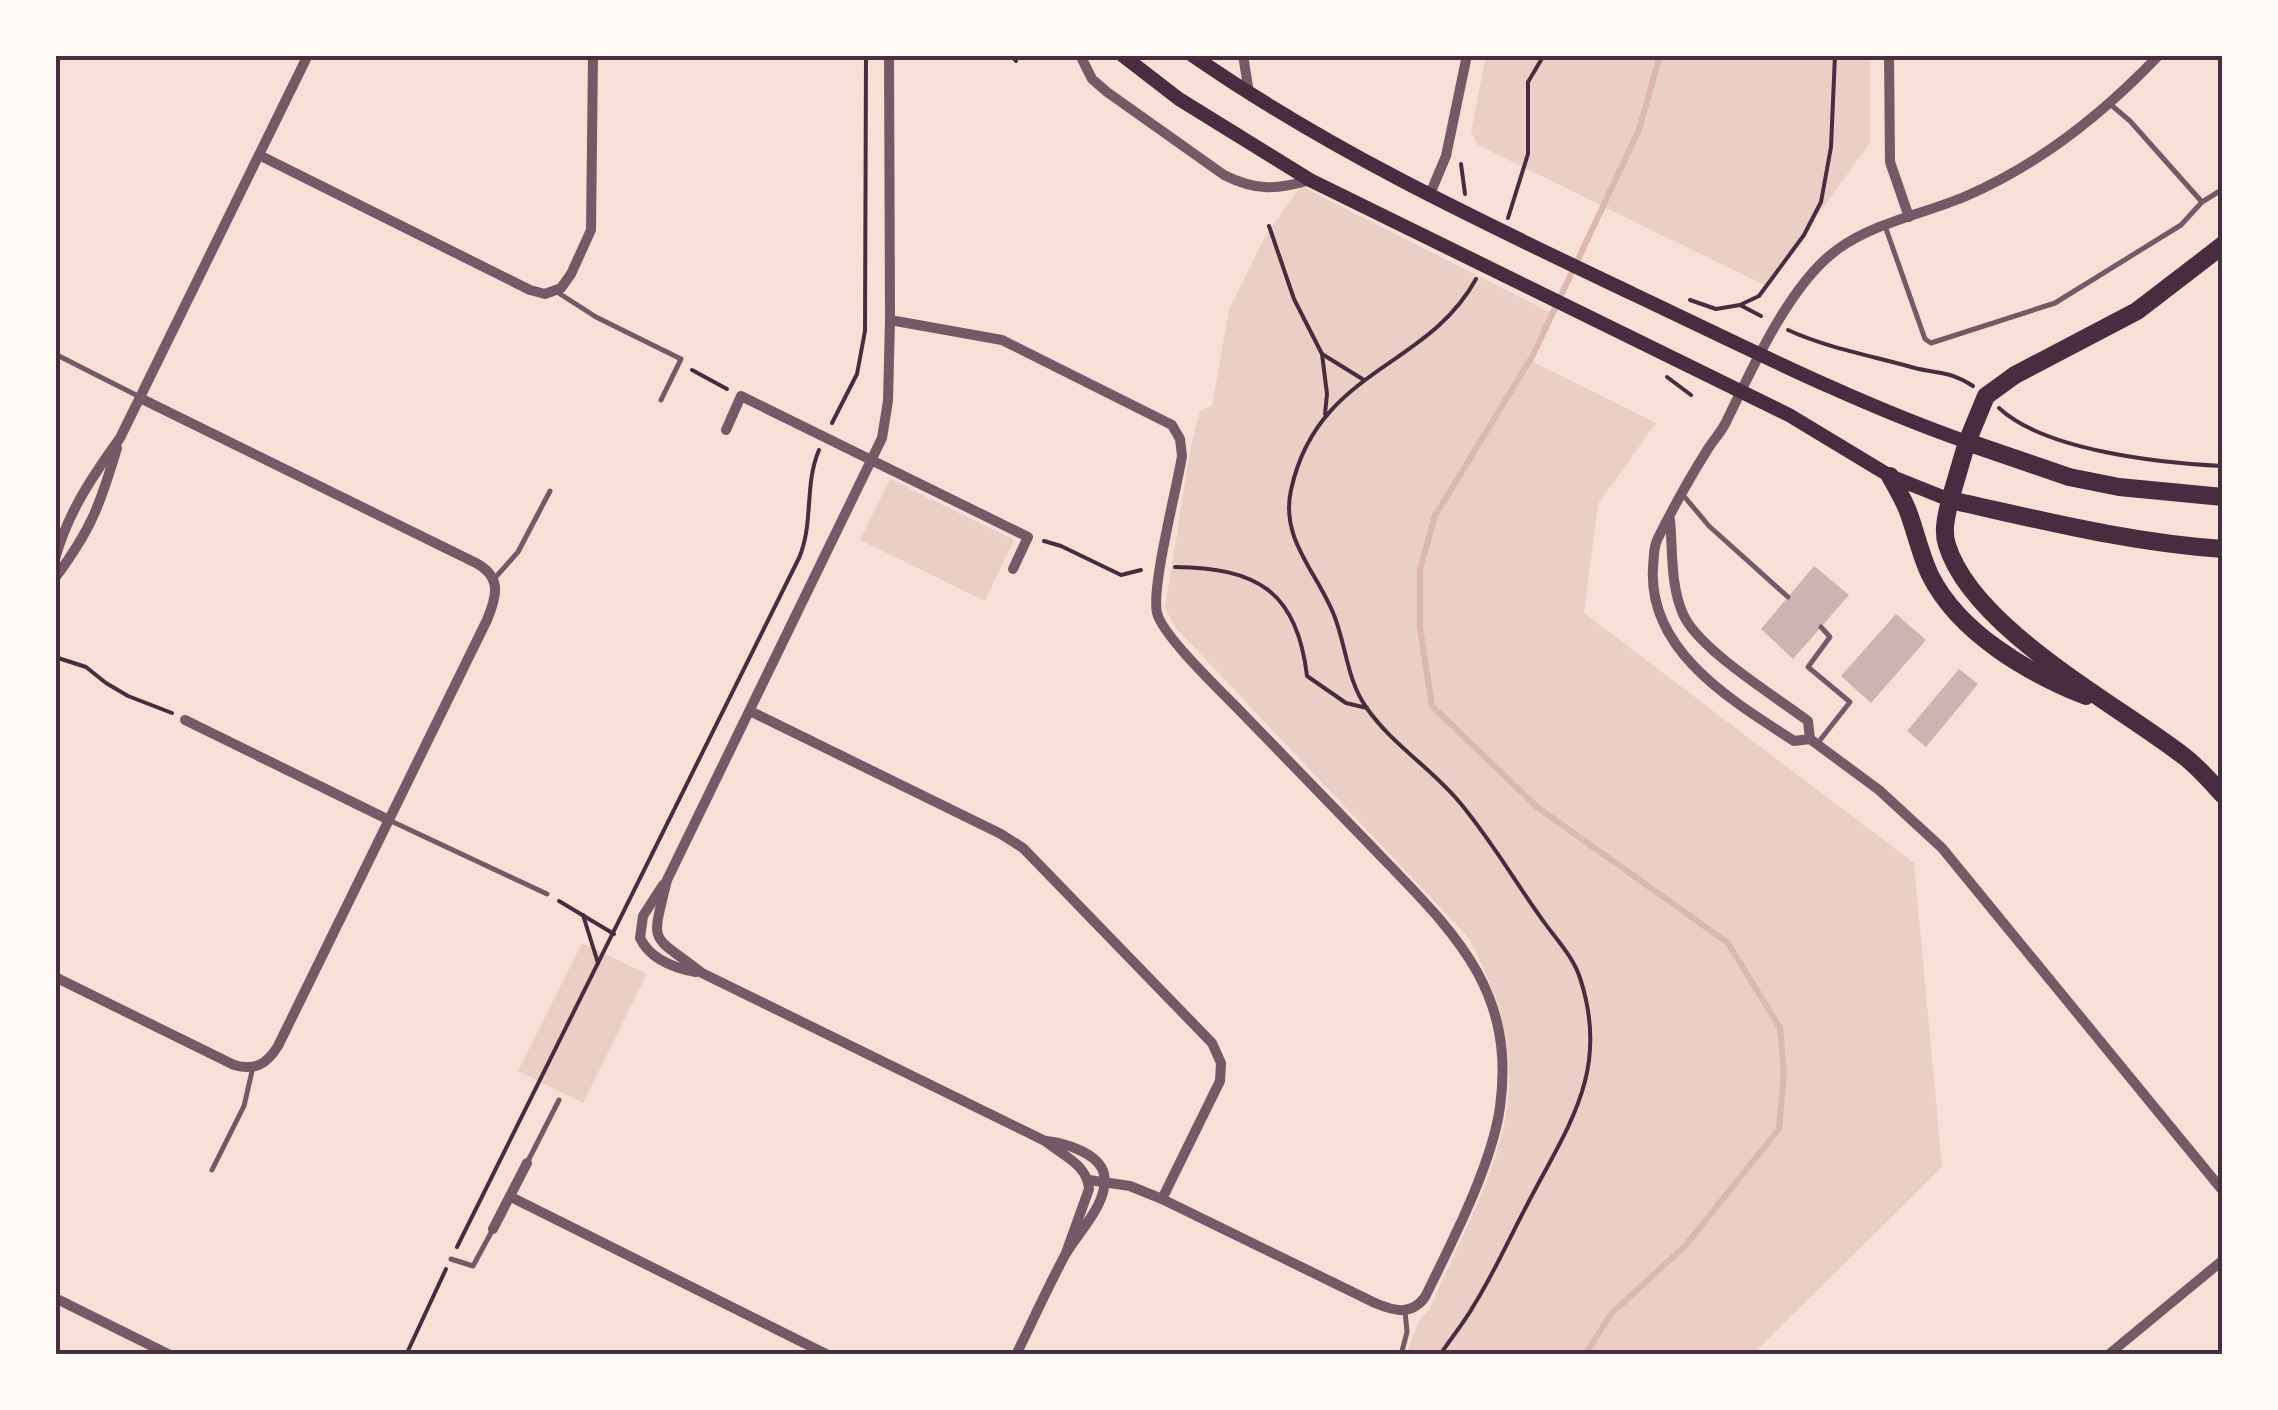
<svg xmlns="http://www.w3.org/2000/svg" width="2278" height="1410" font-family="Lora,serif">
<style>
.green{fill:#ebcfc5}
.lines{fill:none;stroke-linecap:round;stroke-linejoin:round}
.stream{stroke:#dcb8b0;stroke-width:6}
.building{fill:#ccb4b1}
.path{stroke:#4a2c40;stroke-width:4}
.service{stroke:#755966;stroke-width:5}
.minor{stroke:#755966;stroke-width:10}
.secondary{stroke:#4a2c40;stroke-width:14}
.trunk{stroke:#4a2c40;stroke-width:18}
.motorway{stroke:#4a2c40;stroke-width:18}
.neatline{fill:none;stroke:#4a2c40;stroke-width:4}
</style>
<rect width="100%" height="100%" fill="#f7e1d7"/>
<g class="green">
<polygon points="1486,55 1870,55 1870,143 1766,286 1478,145 1471,132"/>
<path d="M1301,186L1553,314L1531,361L1656,423L1598,504L1584,613L1914,863L1942,1167L1752,1355H1406L1419,1320L1429,1310C1492,1167 1552,1088 1467,936L1175,627L1165,608L1191,445L1200,411L1212,406L1229,310L1264,238Z"/>
<polygon points="890,479 1014,540 985,601 860,540"/>
<polygon points="582,943 647,974 583,1103 518,1071"/>
</g>
<g class="lines">
<polyline class="stream" points="1585,1355 1611,1314 1686,1245 1779,1129 1784,1073 1780,1028 1728,943 1537,807 1432,706 1420,628 1420,569 1435,516 1533,355 1639,130 1660,55"/>
</g>
<g class="building">
<polygon points="1814,566 1849,595 1793,659 1761,629"/>
<polygon points="1896,614 1926,640 1871,703 1841,676"/>
<polygon points="1959,669 1978,684 1926,747 1907,731"/>
</g>
<g class="lines">
<g class="path">
<polyline points="1011,55 1016,61"/>
<polyline points="1461,164 1465,194"/>
<polyline points="1508,218 1528,154 1528,82 1544,55"/>
<polyline points="1269,226 1294,299 1322,354 1364,380"/>
<polyline points="1690,300 1716,309 1740,305 1761,316"/>
<polyline points="1742,304 1759,296 1804,235 1821,202 1831,147 1835,55"/>
<path d="M1788,330C1827,348 1873,356 1915,368C1938,374 1951,371 1973,386"/>
<polyline points="1322,354 1327,394 1325,414"/>
<polyline points="692,370 727,389"/>
<polyline points="1667,377 1691,395"/>
<path d="M1999,408C2045,451 2161,463 2223,466"/>
<polyline points="832,423 857,374 865,331 866,55"/>
<polyline points="1044,541 1061,546 1121,575 1141,570"/>
<path d="M1175,567C1256,568 1297,590 1307,676L1346,703L1367,708"/>
<polyline points="55,657 86,667 106,683 128,696 172,713"/>
<polyline points="559,901 614,934"/>
<polyline points="583,915 598,963"/>
<path d="M457,1247L799,558C814,523 804,485 819,450"/>
<polyline points="406,1355 446,1269"/>
<path d="M1440,1355C1451,1338 1464,1323 1474,1305C1494,1273 1509,1239 1527,1205C1567,1127 1611,1072 1580,978C1572,954 1553,936 1539,915C1513,878 1490,839 1461,804C1433,769 1392,745 1366,707C1347,680 1346,645 1334,615C1317,572 1280,539 1291,490C1317,369 1427,369 1476,279"/>
</g>
<g class="service">
<polyline points="2110,104 2130,121 2202,202"/>
<polyline points="1885,226 1925,339 1931,343 2055,303 2181,225 2202,202 2223,189"/>
<polyline points="557,292 596,317 681,359 661,400"/>
<polyline points="55,354 138,396"/>
<polyline points="1683,495 1709,526 1788,597"/>
<polyline points="494,579 518,552 550,491"/>
<polyline points="1817,744 1850,702 1808,667 1830,637 1821,627"/>
<polyline points="391,821 547,894"/>
<polyline points="527,1163 559,1100"/>
<polyline points="212,1170 244,1106 253,1067"/>
<polyline points="451,1259 473,1266 493,1229"/>
<polyline points="1401,1355 1407,1332 1405,1311"/>
</g>
<g class="minor">
<path d="M889,55L890,320L888,401L882,438L667,880C651,947 649,932 702,973L1045,1141C1062,1155 1088,1165 1089,1189L1066,1253"/>
<path d="M1080,55L1092,79L1107,92L1224,175C1256,191 1277,190 1310,180"/>
<polyline points="1243,55 1249,93"/>
<polyline points="1889,55 1890,162 1909,217"/>
<polyline points="259,155 530,290 545,294 561,288 571,274 591,230 593,55"/>
<polyline points="1430,194 1446,156 1467,55"/>
<path d="M890,320L1002,340L1172,425L1180,439L1182,456C1177,488 1151,587 1157,613C1163,637 1226,696 1245,716C1288,760 1330,804 1372,847C1448,927 1517,985 1500,1107C1492,1165 1451,1244 1425,1297C1411,1316 1394,1311 1375,1303L1162,1199L1130,1186L1089,1180"/>
<polyline points="726,430 741,396 1028,537 1013,569"/>
<path d="M1670,520C1673,551 1670,584 1683,614C1698,649 1775,696 1808,721L1810,739L1879,790L1942,848L2223,1191"/>
<path d="M55,559C68,512 92,477 120,438L308,55"/>
<path d="M55,578C91,530 100,505 117,448"/>
<polyline points="750,711 1001,834 1023,848 1212,1043 1221,1063 1220,1081 1162,1199"/>
<polyline points="185,720 389,820"/>
<path d="M1810,739L1794,741C1733,701 1648,652 1653,568C1654,558 1653,547 1658,538C1672,510 1689,479 1706,452C1712,441 1722,432 1727,420C1752,369 1790,283 1838,249C1874,223 1923,214 1964,197C2039,165 2103,114 2159,55"/>
<path d="M663,885L643,916L640,938C650,959 674,968 696,972"/>
<path d="M55,977L234,1065C255,1071 267,1064 278,1046L487,620C497,596 502,577 476,563L140,398"/>
<polyline points="511,1197 828,1355"/>
<polyline points="493,1229 527,1163"/>
<polyline points="55,1298 170,1355"/>
<path d="M1016,1355C1032,1322 1047,1289 1064,1257C1076,1234 1110,1203 1104,1174C1099,1153 1065,1143 1046,1141"/>
<polyline points="2108,1355 2223,1260"/>
</g>
<g class="secondary">
<polyline points="1122,55 1179,99 1310,180 1789,415 1890,476 1950,500"/>
<path d="M1192,55C1330,151 1482,222 1633,294C1741,345 1855,403 1967,442"/>
</g>
<path class="trunk" d="M2223,497L2119,487L2069,477L1967,442L1950,500C2041,520 2130,543 2223,549"/>
<g class="motorway">
<polyline points="1967,442 1986,396 2015,375 2137,311 2223,245"/>
<path d="M1890,476C1897,489 1906,503 1910,517C1917,537 1921,556 1930,575C1959,633 2028,673 2086,696"/>
<path d="M1950,500C1947,514 1942,530 1947,545C1973,629 2117,704 2185,757C2199,768 2211,782 2223,795"/>
</g>
</g>
<rect width="2278" height="1410" fill="none" stroke="#fffaf5" stroke-width="115"/>
<rect x="58" y="58" width="2162" height="1294" class="neatline"/>
</svg>
